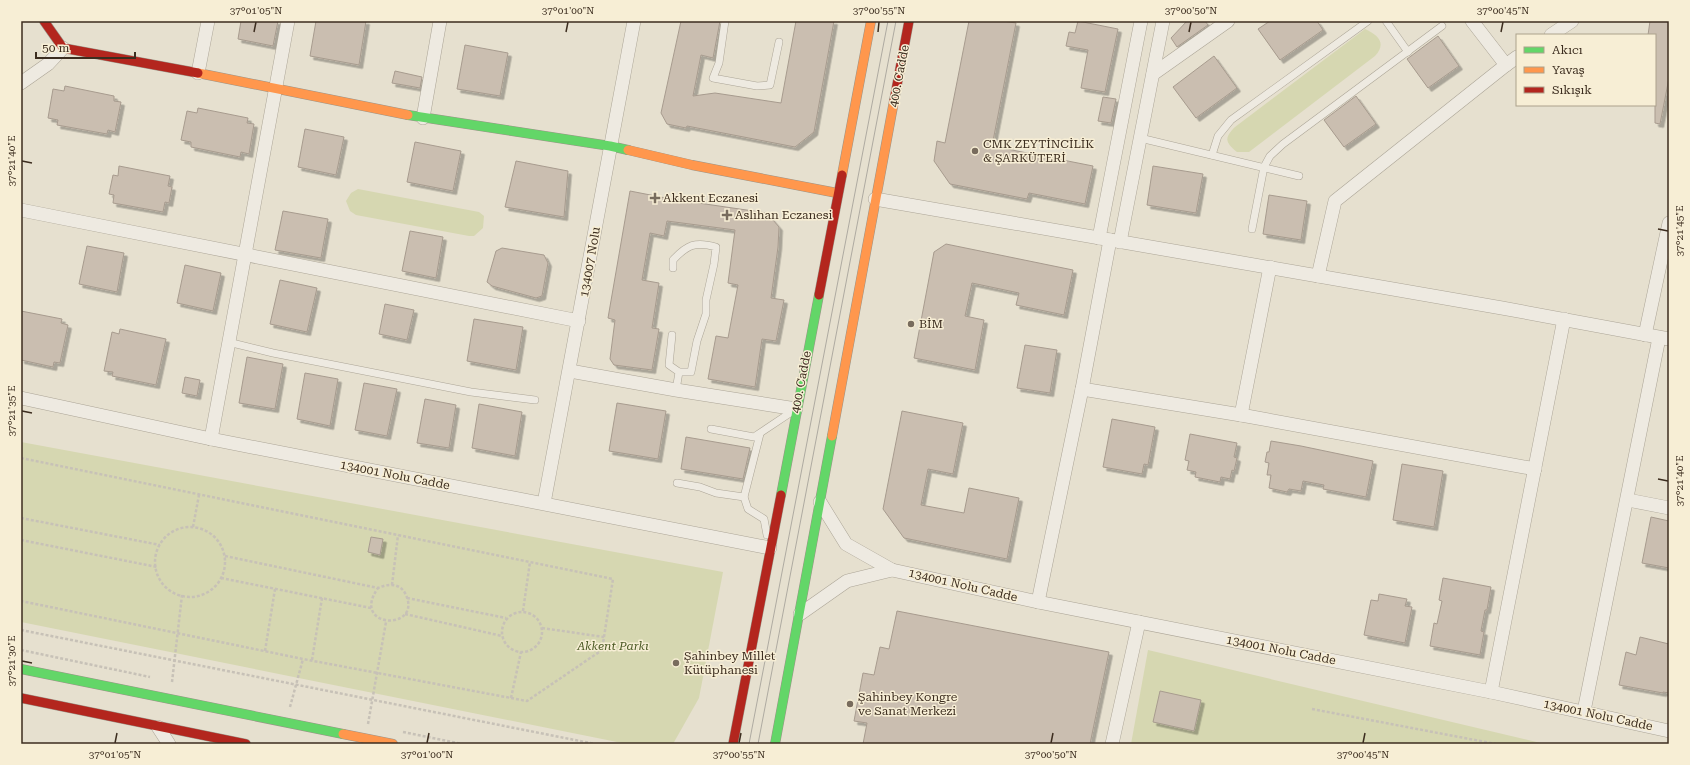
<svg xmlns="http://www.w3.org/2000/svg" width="1690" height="765" font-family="'Roboto Serif',serif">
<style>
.green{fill:#d6d7b1}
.building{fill:#cabeb0;stroke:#a79b8e;filter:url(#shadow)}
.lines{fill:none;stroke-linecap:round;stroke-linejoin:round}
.lane-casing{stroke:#aca597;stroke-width:8}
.street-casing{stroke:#aca597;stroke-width:14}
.fast-casing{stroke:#9b9488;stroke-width:10}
.slow-casing{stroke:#9b9488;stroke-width:10}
.jam-casing{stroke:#9b9488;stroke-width:10}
.path{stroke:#c7c1b7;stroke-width:2.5;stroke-dasharray:3 2;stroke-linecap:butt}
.lane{stroke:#eeeae1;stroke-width:7}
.street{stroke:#eeeae1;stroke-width:13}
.fast{stroke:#63d668;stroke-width:9}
.slow{stroke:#ff974d;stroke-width:9}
.jam{stroke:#b3261e;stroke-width:9}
.tram{stroke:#aeaaa1;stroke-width:1}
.ticks{fill:none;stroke:#3c2d1f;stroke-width:1.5}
.poi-dot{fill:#786c5d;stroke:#f7eed5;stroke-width:1.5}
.labels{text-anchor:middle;stroke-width:3;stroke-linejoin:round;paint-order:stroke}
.street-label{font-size:12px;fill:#3c2d1f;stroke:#f7eed5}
.poi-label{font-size:12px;fill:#3c2d1f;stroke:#f7eed5;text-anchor:start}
.park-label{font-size:12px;font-style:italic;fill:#4b5924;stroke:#f7eed5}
.neatline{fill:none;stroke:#3c2d1f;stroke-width:1.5}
.ticks-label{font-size:10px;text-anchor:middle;fill:#3c2d1f}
</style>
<defs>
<filter id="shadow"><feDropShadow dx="3.5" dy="3.5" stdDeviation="0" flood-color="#0004"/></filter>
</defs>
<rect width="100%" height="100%" fill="#e6e0cf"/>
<g class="green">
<path d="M1365,29C1378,35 1387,43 1375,56L1249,152H1237C1225,142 1224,138 1235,127Z"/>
<polygon points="358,189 479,212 484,216 483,228 474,236 469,236 356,215 350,211 346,201 351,193"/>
<polygon points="21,442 723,572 699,698 673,744 627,744 21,622"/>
<polygon points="1148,650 1545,744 1131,744"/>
</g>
<g class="building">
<polygon points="241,21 278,21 273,46 238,39"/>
<polygon points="316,21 366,21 359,65 310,56"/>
<polygon points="681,21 720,21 713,58 701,55 693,96 715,93 781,103 796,21 834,21 814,132 795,147 687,126 686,128 667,124 661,113"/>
<polygon points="969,21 1003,21 1016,23 992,146 1093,166 1085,204 1029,193 1027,199 950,184 934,161 937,141 945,143"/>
<polygon points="1078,21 1118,29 1105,92 1081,88 1088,50 1066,46 1069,32 1075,33"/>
<polygon points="1187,21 1205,21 1208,25 1177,47 1171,38"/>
<polygon points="1270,21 1317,21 1323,30 1280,60 1258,29"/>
<polygon points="1650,21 1669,21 1669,78 1660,124 1655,123 1655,35 1648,35"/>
<polygon points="1438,36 1459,66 1428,88 1407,59"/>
<polygon points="465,45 508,53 500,96 457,89"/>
<polygon points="1214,56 1237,88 1196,118 1173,87"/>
<polygon points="395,71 422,77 420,88 392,83"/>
<polygon points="65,86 114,96 114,101 121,102 115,132 108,130 107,134 57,125 58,120 48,118 53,89 64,91"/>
<polygon points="1356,96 1376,124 1344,147 1324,120"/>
<polygon points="1103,97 1116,99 1111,123 1098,121"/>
<polygon points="198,108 248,118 247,123 254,124 249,154 241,152 240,157 191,147 191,142 181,140 187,111 197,113"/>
<polygon points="305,129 344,137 336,175 298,167"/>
<polygon points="415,142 461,151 453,191 407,182"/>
<polygon points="516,161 568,171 564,217 505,207"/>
<polygon points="119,166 170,176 168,186 172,187 169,203 165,202 163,212 113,203 114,195 109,194 113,175 118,176"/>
<polygon points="1153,166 1203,174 1196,213 1147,205"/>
<polygon points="630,191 671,199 767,213 779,227 778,247 771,298 784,300 776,341 762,339 755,387 708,379 716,336 728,338 738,285 728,283 735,230 667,221 664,236 650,233 642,280 659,283 652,328 659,329 652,370 614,365 610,359 615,320 608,318"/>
<polygon points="1269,195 1307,201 1301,240 1263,234"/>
<polygon points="283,211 328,219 321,258 275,250"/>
<polygon points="410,231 443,237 436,278 402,271"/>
<polygon points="946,244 1073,270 1064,315 1016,305 1019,293 972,283 965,316 984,320 975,370 914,358 934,252"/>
<polygon points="87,246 124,253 117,292 79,284"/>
<polygon points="502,248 544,255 548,263 542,296 536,298 492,286 487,282 496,251"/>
<polygon points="185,265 221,273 213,311 177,303"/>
<polygon points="280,280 317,288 307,332 270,324"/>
<polygon points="385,304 414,310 407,340 379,334"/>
<polygon points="21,311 62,319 61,323 68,325 60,363 54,362 53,367 21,360"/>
<polygon points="474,319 523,327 516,370 467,361"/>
<polygon points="120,329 166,339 156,385 112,376 113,372 104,371 112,332 119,334"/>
<polygon points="1025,345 1057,350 1050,393 1017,388"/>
<polygon points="247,357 283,364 275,409 239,403"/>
<polygon points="305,373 338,379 330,426 297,419"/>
<polygon points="185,377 200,380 197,396 182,393"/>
<polygon points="364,383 397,389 387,436 355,430"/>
<polygon points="425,399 456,405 449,448 417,443"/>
<polygon points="617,403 666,411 658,459 609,451"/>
<polygon points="479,404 522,412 515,456 472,448"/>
<polygon points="902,411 963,423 953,474 928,469 921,505 964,513 969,488 1019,498 1007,559 904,538 883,509"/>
<polygon points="1112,419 1155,427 1148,465 1144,464 1142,474 1103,467"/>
<polygon points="1190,434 1237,443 1234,457 1237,458 1234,471 1232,470 1230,479 1221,477 1220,482 1195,477 1196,472 1187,470 1189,461 1185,460"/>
<polygon points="686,437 750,448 743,479 681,469"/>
<polygon points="1271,441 1301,446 1373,461 1366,497 1323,489 1324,485 1303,481 1301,491 1289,489 1287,492 1269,488 1271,475 1267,475 1269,463 1265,462 1267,452 1269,452"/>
<polygon points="1402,464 1443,471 1434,527 1393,520"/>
<polygon points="1651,517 1669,521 1669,568 1642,563"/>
<polygon points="371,537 383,539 380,555 368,552"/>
<polygon points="1443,578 1491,587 1487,610 1485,610 1481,631 1484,632 1480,655 1430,646 1434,623 1437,624 1442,601 1439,600"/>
<polygon points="1379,594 1407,599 1405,606 1412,607 1405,643 1364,635 1371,600 1378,601"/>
<polygon points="897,611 1109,652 1090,744 863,744 867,723 854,721 863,673 874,675 880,647 889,649"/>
<polygon points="1640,637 1669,644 1669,693 1663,692 1663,693 1619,685 1626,652 1636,655"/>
<polygon points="1160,691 1201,700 1194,731 1153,722"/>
</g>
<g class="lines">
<g class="lane-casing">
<g id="lane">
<polyline points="725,21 719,63 713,78 757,86 770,85 779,42"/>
<polyline points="1386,21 1408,52"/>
<polyline points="1140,138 1299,176"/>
<polyline points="1212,155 1218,136 1231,120 1368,21"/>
<polyline points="1252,229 1264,167 1270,156 1283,144 1442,26"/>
<path d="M673,268V260C687,245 695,241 716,247L714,264L706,300V314L697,341L691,372H679"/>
<polyline points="672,335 669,365 679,372 676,390"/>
<polyline points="228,342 273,353 471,392 535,400"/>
<polyline points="711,429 754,437 793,411"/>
<polyline points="677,483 700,487 716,493 744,497 760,434"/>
<polyline points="744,497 748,509 764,519 767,535"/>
</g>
</g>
<g class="street-casing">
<g id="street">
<polyline points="1472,21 1506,65 1517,57"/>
<polyline points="1551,35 1572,21"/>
<polyline points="198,73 208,21"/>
<polyline points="1153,74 1228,21"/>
<polyline points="21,83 48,64 63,48"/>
<polyline points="423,118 440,21"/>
<polyline points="875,199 1502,308 1669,339"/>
<polyline points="21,210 579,321"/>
<polyline points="1099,238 1141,21"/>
<polyline points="1120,242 1163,21"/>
<polyline points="1318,276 1335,201 1506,65"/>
<polyline points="1645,335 1669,223"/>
<polyline points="570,371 676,390 796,409"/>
<polyline points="1082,389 1241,415 1535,469"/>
<polyline points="21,398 211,439 770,548"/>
<polyline points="1241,415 1270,267"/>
<polyline points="211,439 288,21"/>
<polyline points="1628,500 1669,508"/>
<polyline points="820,502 846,544 892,570 1038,602 1491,692 1669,731"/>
<polyline points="544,503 634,21"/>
<polyline points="1038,602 1082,389 1110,240"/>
<polyline points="800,614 847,581 892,570"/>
<polyline points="1491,692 1564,319"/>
<polyline points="1584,711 1659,338"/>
<polyline points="158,727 169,744"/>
<polyline points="1112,744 1139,622"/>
</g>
</g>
<g class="fast-casing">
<g id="fast">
<polyline points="408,115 610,146 628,150"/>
<polyline points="781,495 819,295"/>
<polyline points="21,669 343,734"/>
<polyline points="775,744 832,436"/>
</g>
</g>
<g class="slow-casing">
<g id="slow">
<polyline points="198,73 408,115"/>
<polyline points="628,150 692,165 837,193"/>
<polyline points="842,175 871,21"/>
<polyline points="832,436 894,101"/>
<polyline points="343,734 393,744"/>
</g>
</g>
<g class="jam-casing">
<g id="jam">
<polyline points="44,21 63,48 198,73"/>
<polyline points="894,101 909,21"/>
<polyline points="819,295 842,175"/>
<polyline points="21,698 246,744"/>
<polyline points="733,744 781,495"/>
</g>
</g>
<g class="path">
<polyline points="21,458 613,579 602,650 527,701 303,659 21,601"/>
<polyline points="21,518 160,545"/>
<polyline points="193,527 199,495"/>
<circle cx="190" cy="562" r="35"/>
<polyline points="21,540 157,567"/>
<path d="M225,556L378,588C392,582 404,584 408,601C414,631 351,626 378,588"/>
<polyline points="221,578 371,608"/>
<polyline points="392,585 398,535"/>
<polyline points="407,598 506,618"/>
<polyline points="523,611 530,562"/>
<circle cx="522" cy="632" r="20"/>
<polyline points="405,614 502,636"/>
<polyline points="542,628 604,637"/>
<polyline points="21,630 595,744"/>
<polyline points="21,650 150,677"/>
<polyline points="265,651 275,589"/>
<polyline points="312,660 322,598"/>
<polyline points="172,682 182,595"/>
<polyline points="511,698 521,652"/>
<polyline points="290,707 303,659"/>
<polyline points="1312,709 1496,744"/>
<polyline points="368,724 386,622"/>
<polyline points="403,732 462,744"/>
</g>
<use href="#lane" class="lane"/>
<use href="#street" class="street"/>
<use href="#fast" class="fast"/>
<use href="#slow" class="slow"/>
<use href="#jam" class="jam"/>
<g class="tram">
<polyline points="749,744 888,21"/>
<polyline points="758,744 896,21"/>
</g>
</g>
<path class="ticks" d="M254,32L256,22M566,32L568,22M878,32L879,22M1189,32L1191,22M1501,32L1503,22M22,161L32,163M1658,229L1668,231M22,411L32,413M1658,479L1668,481M22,661L32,663M115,743L117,733M427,743L429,733M739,743L741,733M1051,743L1053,733M1363,743L1365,733"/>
<g class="poi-dot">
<circle cx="975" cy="151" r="4"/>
<path d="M653 192h4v4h4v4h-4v4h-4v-4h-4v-4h4z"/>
<path d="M725 209h4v4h4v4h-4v4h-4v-4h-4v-4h4z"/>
<circle cx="911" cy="324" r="4"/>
<circle cx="676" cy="663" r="4"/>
<circle cx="850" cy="704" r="4"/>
</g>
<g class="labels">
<g class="street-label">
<text transform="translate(899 76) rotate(-79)" y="4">400. Cadde</text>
<text transform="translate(590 262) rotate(-80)" y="4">134007 Nolu</text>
<text transform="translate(801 382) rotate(-79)" y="4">400. Cadde</text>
<text transform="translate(395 475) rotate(11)" y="4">134001 Nolu Cadde</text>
<text transform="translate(963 585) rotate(13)" y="4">134001 Nolu Cadde</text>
<text transform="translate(1281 650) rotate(11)" y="4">134001 Nolu Cadde</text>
<text transform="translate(1598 715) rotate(12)" y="4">134001 Nolu Cadde</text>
</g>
<g class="poi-label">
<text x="983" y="148">CMK ZEYTİNCİLİK<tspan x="983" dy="14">&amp; ŞARKÜTERİ</tspan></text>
<text x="663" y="202">Akkent Eczanesi</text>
<text x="735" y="219">Aslıhan Eczanesi</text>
<text x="919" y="328">BİM</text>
<text x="684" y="660">Şahinbey Millet<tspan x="684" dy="14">Kütüphanesi</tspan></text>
<text x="858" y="701">Şahinbey Kongre<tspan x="858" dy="14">ve Sanat Merkezi</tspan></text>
</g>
<g class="park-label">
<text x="613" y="650">Akkent Parkı</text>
</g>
</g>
<rect width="1690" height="765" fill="none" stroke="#f7eed5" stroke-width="44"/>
<rect x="1516" y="34" width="140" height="72" fill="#f7eed5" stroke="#aca18c"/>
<rect x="1524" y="47" width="20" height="6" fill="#63d668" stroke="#aca18c"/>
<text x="1552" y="54" font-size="12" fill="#3c2d1f">Akıcı</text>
<rect x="1524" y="67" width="20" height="6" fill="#ff974d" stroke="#aca18c"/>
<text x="1552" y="74" font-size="12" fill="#3c2d1f">Yavaş</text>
<rect x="1524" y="87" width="20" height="6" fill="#b3261e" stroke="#aca18c"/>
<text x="1552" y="94" font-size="12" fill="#3c2d1f">Sıkışık</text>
<path d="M36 52v6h99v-6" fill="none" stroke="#3c2d1f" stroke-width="2"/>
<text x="42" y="52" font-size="12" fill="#3c2d1f" stroke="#f7eed5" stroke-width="3" paint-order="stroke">50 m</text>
<rect x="22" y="22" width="1646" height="721" class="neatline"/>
<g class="ticks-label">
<text x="256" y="14">37°01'05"N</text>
<text x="568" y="14">37°01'00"N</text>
<text x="879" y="14">37°00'55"N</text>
<text x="1191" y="14">37°00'50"N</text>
<text x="1503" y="14">37°00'45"N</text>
<text transform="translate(11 161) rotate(-90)" y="4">37°21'40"E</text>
<text transform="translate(1679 231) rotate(-90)" y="4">37°21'45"E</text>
<text transform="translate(11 411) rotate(-90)" y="4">37°21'35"E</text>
<text transform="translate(1679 481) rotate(-90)" y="4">37°21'40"E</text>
<text transform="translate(11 661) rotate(-90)" y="4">37°21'30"E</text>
<text x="115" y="758">37°01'05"N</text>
<text x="427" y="758">37°01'00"N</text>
<text x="739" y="758">37°00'55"N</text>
<text x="1051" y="758">37°00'50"N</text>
<text x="1363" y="758">37°00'45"N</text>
</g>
</svg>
